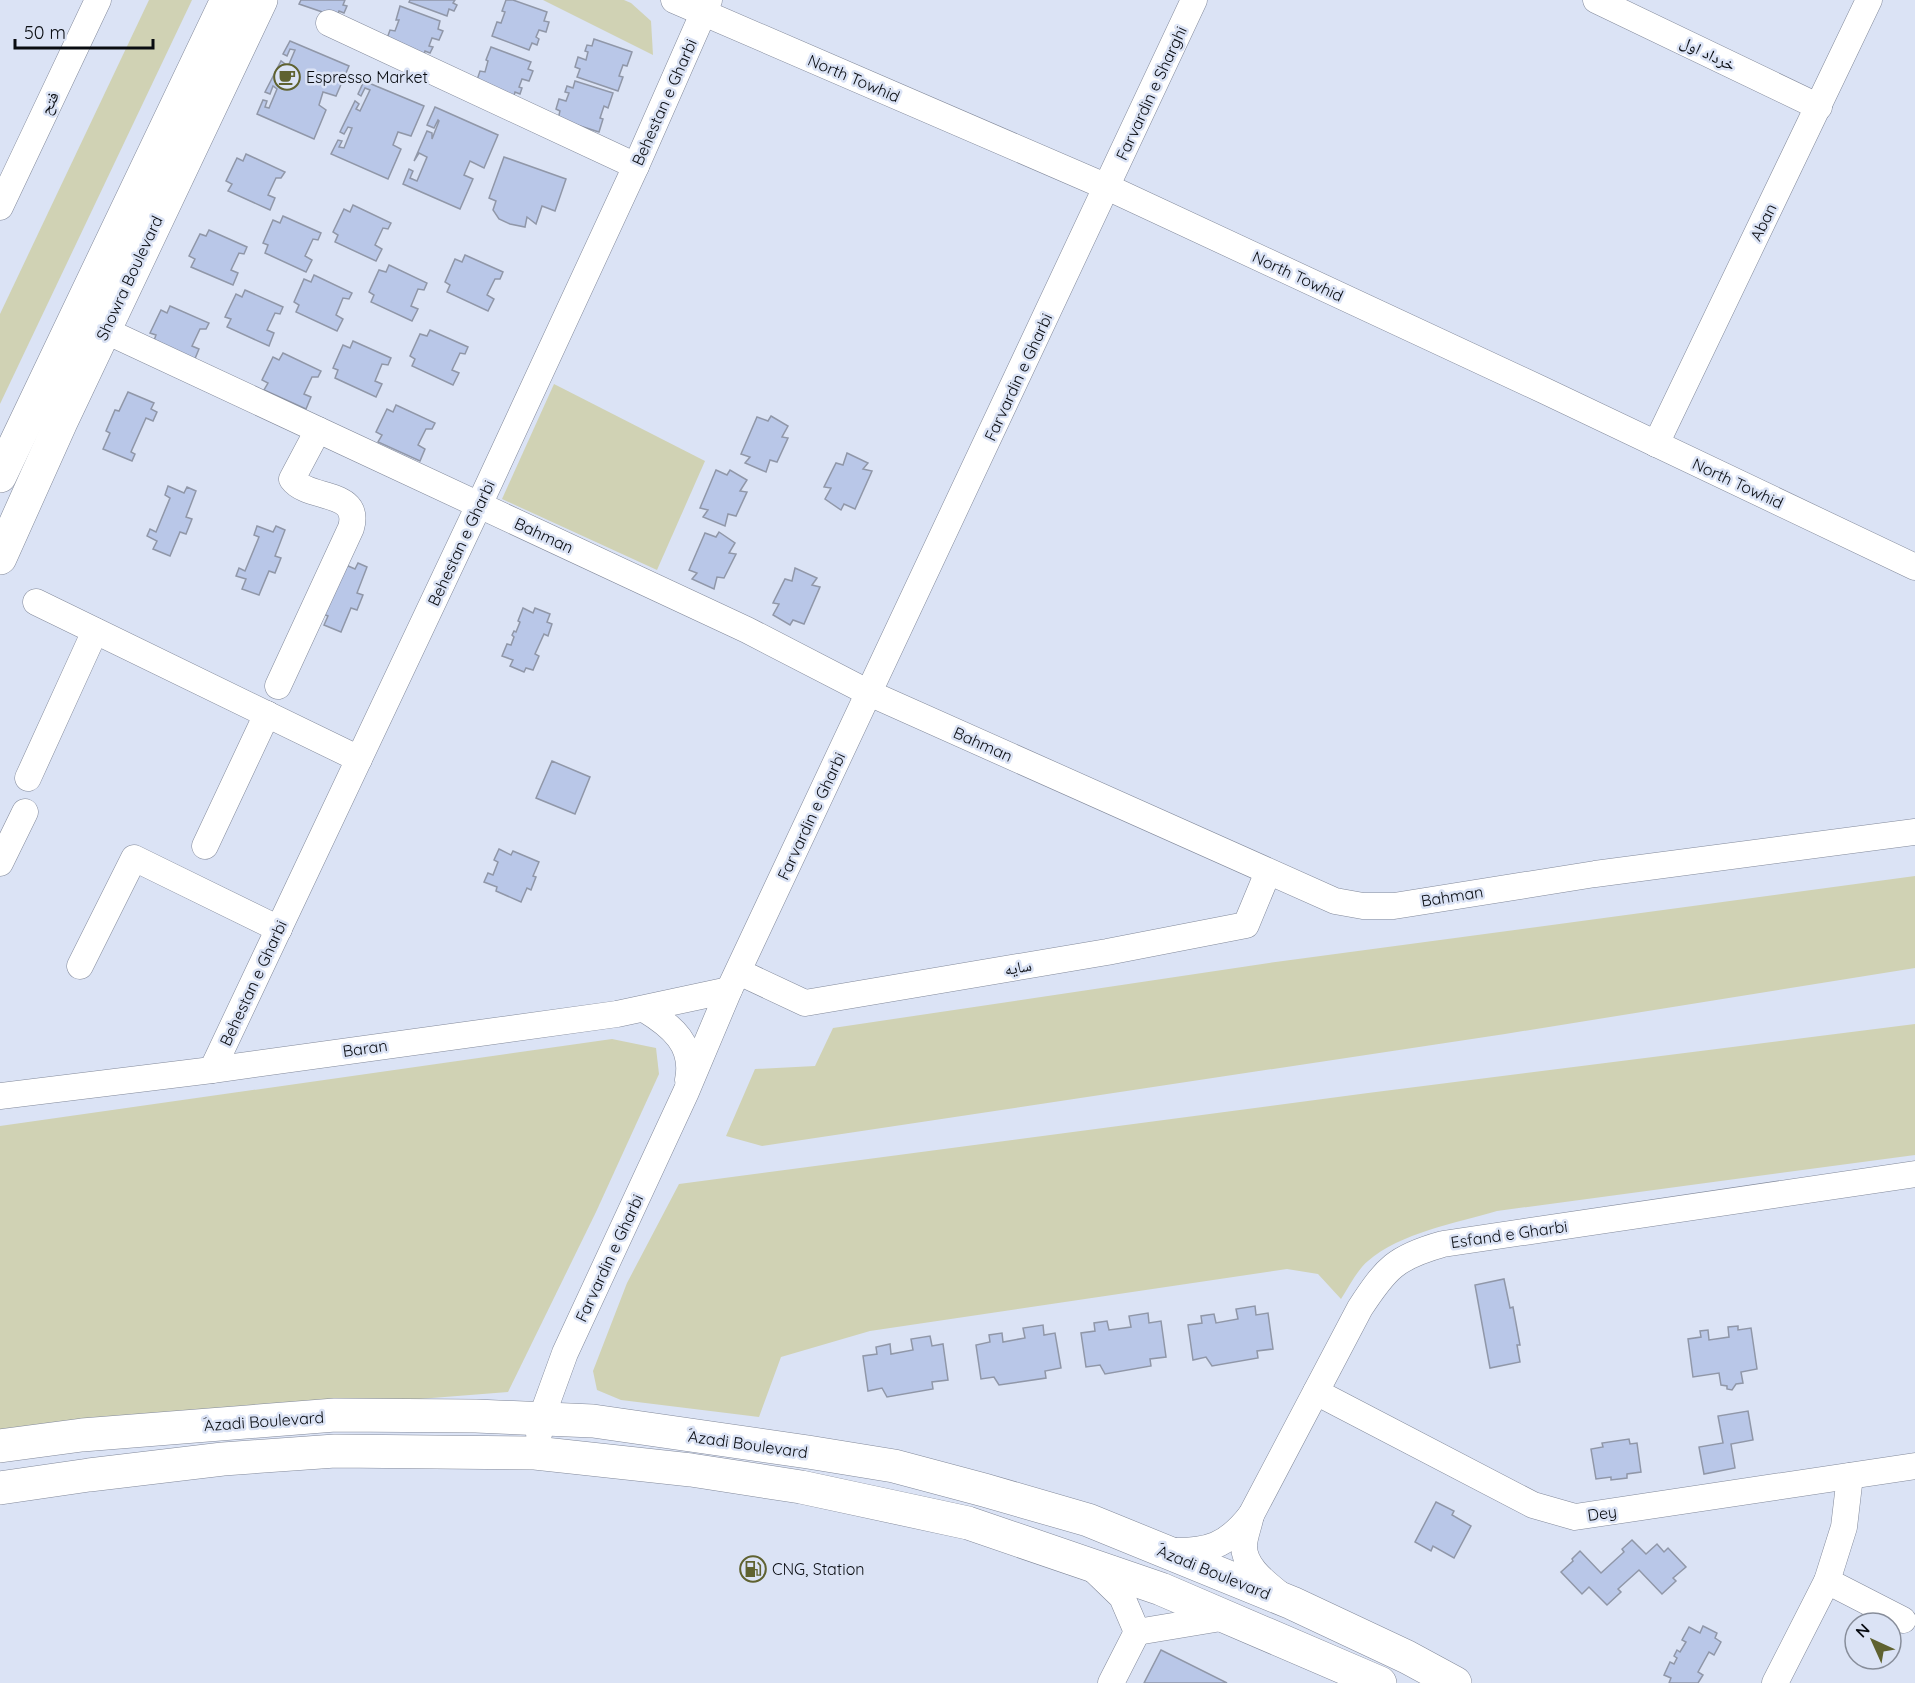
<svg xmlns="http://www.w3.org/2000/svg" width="1915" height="1683" font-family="Quicksand,'Noto Naskh Arabic',sans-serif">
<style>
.green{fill:#d0d2b4}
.building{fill:#b9c7e8;stroke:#9097a8;stroke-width:1.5}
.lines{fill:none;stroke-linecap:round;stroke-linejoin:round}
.minor-casing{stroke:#82899a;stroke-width:27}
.major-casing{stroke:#82899a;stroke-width:34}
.minor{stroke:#fff;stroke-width:26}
.major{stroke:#fff;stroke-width:33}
.labels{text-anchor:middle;stroke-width:5;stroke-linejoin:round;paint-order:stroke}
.street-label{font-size:16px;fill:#090c11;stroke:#dbe3f5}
.poi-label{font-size:16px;fill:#090c11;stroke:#dbe3f5;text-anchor:start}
</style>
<rect width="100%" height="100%" fill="#dbe3f5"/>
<g class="green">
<polygon points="149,0 192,0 0,404 0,314"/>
<polygon points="543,0 624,0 631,3 651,21 653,55"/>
<polygon points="554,384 705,461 657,570 502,499"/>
<polygon points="1915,876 1915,968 1505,1034 762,1146 726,1136 755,1069 815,1066 833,1028 1269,963"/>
<path d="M1915,1024V1155L1497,1211C1456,1223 1400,1233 1368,1261C1357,1270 1349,1287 1341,1299L1318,1274L1287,1269L870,1331L781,1357L759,1417L621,1400L597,1390L593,1371L627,1283L679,1184L1368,1093Z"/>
<polygon points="612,1039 656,1048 659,1074 596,1212 508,1392 0,1432 0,1126"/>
</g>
<g class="building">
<polygon points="301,0 345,0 343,5 347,6 344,13 339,11 337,17 299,4"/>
<polygon points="410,0 455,0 453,3 457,5 454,11 449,9 447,16 409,2"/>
<polygon points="506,0 513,0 547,12 544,21 549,22 546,32 539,30 536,37 539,39 537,45 532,43 529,50 492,36 497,22 501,23 505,12 502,11"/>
<polygon points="400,6 440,21 438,29 443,31 439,40 432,38 429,46 433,47 430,53 425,51 423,58 385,44 390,30 395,31 399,20 396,20"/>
<polygon points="594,39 632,52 627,66 623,65 619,76 623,77 618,91 577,77 580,69 575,67 578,57 586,60 588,52 585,51 587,45 592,46"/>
<polygon points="290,41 349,66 336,96 323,92 319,105 326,110 314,139 257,114 263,100 267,101 265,107 269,108 277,89 273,86 270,94 265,92 281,61 285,64 281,69 286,71 295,50 290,49 287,56 283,54"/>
<polygon points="491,47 531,62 528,69 533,71 529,81 522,79 519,87 522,88 520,94 515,92 513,99 475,86 480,71 485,72 488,61 486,60"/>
<polygon points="364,81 424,106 411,136 398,132 393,145 401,149 388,179 331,154 338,140 342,141 339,147 344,148 352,128 348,127 344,134 340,132 355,101 359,104 356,109 360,111 370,90 365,88 361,96 358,94"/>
<polygon points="575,81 613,93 608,108 604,106 600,118 603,119 599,132 558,119 560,111 556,109 559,99 566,101 569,93 565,92 567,86 573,88"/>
<polygon points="435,107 498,135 484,168 470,161 464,175 473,179 460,209 403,184 409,169 413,171 410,178 417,181 427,157 419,153 414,161 427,131 432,133 432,139 439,121 438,120 434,128 427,125"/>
<polygon points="246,154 285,172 281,178 276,178 268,195 275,198 270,210 228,191 232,184 226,181 237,158 243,161"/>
<polygon points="504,157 566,179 555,211 542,206 536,224 527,217 525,227 510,224 499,219 493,210 496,201 489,198"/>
<polygon points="353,205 391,223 388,229 383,228 375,245 382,249 376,261 335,242 338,235 333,232 344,209 350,212"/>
<polygon points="283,216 321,233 318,240 313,239 305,256 312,260 306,272 265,253 268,245 263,243 273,220 280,223"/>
<polygon points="209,230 247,247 244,254 239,253 231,270 238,273 233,285 191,267 195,259 189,256 200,234 206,236"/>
<polygon points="465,255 503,272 500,279 495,279 487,295 494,299 488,311 447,292 450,285 445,282 455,259 462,262"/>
<polygon points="389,265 427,283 424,290 418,289 411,306 418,309 412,321 371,302 374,295 369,292 379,270 386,272"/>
<polygon points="314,275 352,293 349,299 343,298 336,315 343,319 337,331 296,312 299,305 294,302 304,279 311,282"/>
<polygon points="245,290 283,307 280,314 275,313 267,330 274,333 269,346 227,327 231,319 225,317 236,294 242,297"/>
<polygon points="170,306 209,323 206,329 200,329 192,346 199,349 194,361 153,343 156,335 150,333 161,310 167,313"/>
<polygon points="430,330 468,347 465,354 460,353 452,370 459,373 453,385 412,366 415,359 410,356 420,334 427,336"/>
<polygon points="353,341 391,358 388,365 382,364 375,381 382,384 376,397 335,378 338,370 333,368 343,345 350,348"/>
<polygon points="283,353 321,371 318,377 312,377 304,394 311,397 306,409 264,390 268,383 262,380 273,357 279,360"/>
<polygon points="128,392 154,403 151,409 157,412 153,421 146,418 131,452 135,454 132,461 103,449 110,433 106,431 115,410 119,411"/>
<polygon points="396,405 435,423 432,429 426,429 418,445 425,449 420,461 378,442 382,435 376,432 387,409 393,412"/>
<polygon points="771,416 788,426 782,437 788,438 777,462 770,460 766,472 745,463 750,457 741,454 757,417 768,421"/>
<polygon points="847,453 868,463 863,469 872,471 855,509 844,504 841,510 825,499 831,488 824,487 836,463 843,465"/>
<polygon points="716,470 727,475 730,470 747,480 740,491 747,492 736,516 728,514 725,526 703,517 708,510 700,508"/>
<polygon points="168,486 184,493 187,487 196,491 186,517 192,519 186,534 180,532 170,556 153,549 157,541 147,536 150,529 156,532 170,498 165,495"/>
<polygon points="257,526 273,532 276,526 285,530 275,556 281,558 275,573 269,571 259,595 242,589 246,579 236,576 239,568 245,571 259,537 254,535"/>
<polygon points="719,532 735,543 729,553 736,554 724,578 717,577 714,589 692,579 697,573 689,570 705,533 716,537"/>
<polygon points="339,562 355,569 358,563 367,567 357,593 363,595 357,610 351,608 341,632 324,625 328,616 318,612"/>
<polygon points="795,568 817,578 812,585 820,587 804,624 793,620 790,625 773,615 779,604 773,603 785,579 792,581"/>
<polygon points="523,608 533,613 535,608 550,614 547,622 552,624 548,636 544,634 535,654 539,656 533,670 526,668 524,672 510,666 513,660 502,656 507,644 511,645 514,637 512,635 514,631 516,632 520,622 518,621"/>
<polygon points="552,761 590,777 575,814 536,798"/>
<polygon points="499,849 511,855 513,851 539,862 533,876 536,877 531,890 527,888 521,902 496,891 497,887 484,882 488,873 493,875 498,862 494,860"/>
<polygon points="1504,1279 1510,1308 1513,1307 1520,1345 1517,1345 1520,1362 1490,1368 1475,1285"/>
<polygon points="1255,1306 1256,1315 1268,1313 1273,1349 1257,1351 1258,1358 1212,1366 1206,1357 1193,1360 1188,1325 1202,1323 1201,1316 1214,1314 1216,1323 1238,1319 1236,1309"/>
<polygon points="1148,1313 1149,1323 1161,1321 1166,1357 1150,1359 1151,1366 1105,1374 1100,1365 1086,1367 1081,1333 1095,1331 1094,1323 1107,1321 1109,1330 1131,1327 1129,1316"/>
<polygon points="1043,1325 1044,1335 1055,1333 1061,1368 1045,1371 1046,1378 999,1385 994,1377 981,1379 976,1345 990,1342 989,1335 1002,1333 1003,1342 1025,1338 1023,1328"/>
<polygon points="1738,1326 1738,1330 1751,1328 1757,1369 1741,1372 1743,1383 1736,1384 1732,1390 1727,1389 1727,1386 1721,1385 1719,1373 1693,1377 1688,1339 1701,1337 1700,1331 1708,1330 1709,1340 1729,1337 1728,1327"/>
<polygon points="930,1336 932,1346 943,1344 948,1380 932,1382 933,1389 887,1397 882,1388 868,1391 863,1356 877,1354 876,1347 890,1344 891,1354 913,1350 911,1339"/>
<polygon points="1748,1411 1753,1440 1731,1444 1735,1468 1704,1474 1699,1447 1723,1443 1718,1416"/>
<polygon points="1629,1439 1630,1444 1637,1443 1641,1472 1627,1474 1627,1478 1611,1480 1611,1477 1596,1479 1591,1449 1603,1447 1602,1443"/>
<polygon points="1436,1502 1454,1511 1452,1515 1471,1526 1454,1558 1433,1546 1431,1551 1415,1542"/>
<polygon points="1632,1540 1646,1554 1657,1544 1664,1552 1668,1548 1686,1567 1673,1578 1676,1581 1662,1594 1639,1570 1618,1589 1621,1592 1607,1605 1589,1587 1582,1594 1561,1572 1573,1561 1572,1559 1580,1551 1601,1573 1624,1552 1622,1549"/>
<polygon points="1703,1626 1717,1633 1715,1638 1721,1642 1714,1655 1709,1652 1698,1672 1703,1675 1698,1683 1669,1683 1671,1678 1664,1675 1670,1662 1674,1664 1677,1658 1674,1656 1677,1650 1680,1652 1686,1642 1682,1640 1689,1627 1700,1633"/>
<polygon points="1161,1650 1227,1683 1144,1683"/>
</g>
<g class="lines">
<g class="minor-casing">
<g id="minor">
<polyline points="674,0 1107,187 1543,390 1915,567"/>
<polyline points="1596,0 1819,107"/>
<polyline points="329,23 636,166"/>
<polyline points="0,207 98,0"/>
<polyline points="104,330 747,630 869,693 1335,901 1363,906 1394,906 1595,874 1915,832"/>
<polyline points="1656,444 1869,0"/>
<polyline points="36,602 359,759"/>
<path d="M278,686L351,528C362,489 308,501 292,479L318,430"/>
<polyline points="28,778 95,631"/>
<polyline points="205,846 267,714"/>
<polyline points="0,863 25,812"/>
<polyline points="80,966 134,858 279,929"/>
<polyline points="739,972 805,1003 1107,952 1246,925 1268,872"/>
<path d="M644,1009C672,1026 695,1045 688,1080"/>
<polyline points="212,1070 479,505 636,166 709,0"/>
<polyline points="0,1096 212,1070 617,1014 729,990"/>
<polyline points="1316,1392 1533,1505 1575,1517 1915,1466"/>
<polyline points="539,1434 541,1419 565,1353 686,1092 729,990 1194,0"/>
<path d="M1251,1515C1249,1525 1245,1535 1244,1544C1243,1565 1262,1580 1277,1592"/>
<path d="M1170,1551C1208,1552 1227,1546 1251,1515L1360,1308C1386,1268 1396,1257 1443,1244L1915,1174"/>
<polyline points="1091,1567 1122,1597 1137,1632"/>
<polyline points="1827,1581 1903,1620"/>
<polyline points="1137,1632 1227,1617"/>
<polyline points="1111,1683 1137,1632"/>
<polyline points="1775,1683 1827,1581 1844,1527 1850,1476"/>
</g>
</g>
<g class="major-casing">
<g id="major">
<polyline points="0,476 227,0"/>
<polyline points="0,558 61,422 261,0"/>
<polyline points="0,1446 82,1435 335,1415 476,1416 593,1421 808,1452 894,1466 984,1490 1088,1520 1292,1603 1407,1657 1455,1683"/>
<polyline points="0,1488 89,1475 223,1459 335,1451 535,1453 691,1470 801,1487 968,1523 1161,1589 1380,1683"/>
</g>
</g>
<use href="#minor" class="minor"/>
<use href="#major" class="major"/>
</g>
<defs>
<g id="cafe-ring" transform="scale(1.35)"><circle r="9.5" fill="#dbe3f5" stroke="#5f6230" stroke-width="1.5"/><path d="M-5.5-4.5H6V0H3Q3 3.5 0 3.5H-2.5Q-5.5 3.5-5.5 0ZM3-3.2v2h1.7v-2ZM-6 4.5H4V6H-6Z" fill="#5f6230"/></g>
<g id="fuel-ring" transform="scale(1.35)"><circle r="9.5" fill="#dbe3f5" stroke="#5f6230" stroke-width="1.5"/><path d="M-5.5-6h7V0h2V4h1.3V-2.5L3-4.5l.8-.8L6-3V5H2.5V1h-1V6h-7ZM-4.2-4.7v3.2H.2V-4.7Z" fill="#5f6230"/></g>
</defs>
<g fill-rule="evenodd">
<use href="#cafe-ring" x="287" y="77"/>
<use href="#fuel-ring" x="753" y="1569"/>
</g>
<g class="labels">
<g class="street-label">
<text transform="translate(1708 53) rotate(26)" y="6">خرداد اول</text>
<text transform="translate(854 78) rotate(23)" y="6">North Towhid</text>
<text transform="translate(1151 93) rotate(-65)" y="6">Farvardin e Sharghi</text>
<text transform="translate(664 102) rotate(-66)" y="6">Behestan e Gharbi</text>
<text transform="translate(49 103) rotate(-65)" y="6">فتح</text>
<text transform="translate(1763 222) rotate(-64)" y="6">Aban</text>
<text transform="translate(1298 276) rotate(25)" y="6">North Towhid</text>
<text transform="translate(129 278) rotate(-65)" y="6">Showra Boulevard</text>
<text transform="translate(1018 377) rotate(-65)" y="6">Farvardin e Gharbi</text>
<text transform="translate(1738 483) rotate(25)" y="6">North Towhid</text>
<text transform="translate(544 535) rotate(25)" y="6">Bahman</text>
<text transform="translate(461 543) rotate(-65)" y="6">Behestan e Gharbi</text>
<text transform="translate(983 744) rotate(24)" y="6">Bahman</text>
<text transform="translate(811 816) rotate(-65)" y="6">Farvardin e Gharbi</text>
<text transform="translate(1452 896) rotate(-9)" y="6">Bahman</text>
<text transform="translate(1018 967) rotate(-10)" y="6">سایه</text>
<text transform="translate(253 983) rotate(-65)" y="6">Behestan e Gharbi</text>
<text transform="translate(365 1048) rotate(-8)" y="6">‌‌Baran</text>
<text transform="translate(1509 1234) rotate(-8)" y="6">Esfand e Gharbi</text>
<text transform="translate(609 1258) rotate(-65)" y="6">Farvardin e Gharbi</text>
<text transform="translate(264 1421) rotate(-4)" y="6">َAzadi Boulevard</text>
<text transform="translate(748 1444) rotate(8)" y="6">َAzadi Boulevard</text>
<text transform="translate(1602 1513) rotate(-8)" y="6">Dey</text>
<text transform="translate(1214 1572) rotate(22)" y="6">َAzadi Boulevard</text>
</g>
<g class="poi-label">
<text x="306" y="83">Espresso Market</text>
<text x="772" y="1575">CNG, Station</text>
</g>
</g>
<g transform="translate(1873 1641) rotate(315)"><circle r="28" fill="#dbe3f5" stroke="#878d9a" stroke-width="1.5"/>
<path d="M0-4.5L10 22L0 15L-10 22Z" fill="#5f6230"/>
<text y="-9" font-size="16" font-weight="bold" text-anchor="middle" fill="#090c11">N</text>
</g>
<path d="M15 39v9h138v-9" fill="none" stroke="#090c11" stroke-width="3"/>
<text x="24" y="39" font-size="18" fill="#090c11" stroke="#dbe3f5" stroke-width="4.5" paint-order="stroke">50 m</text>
</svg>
